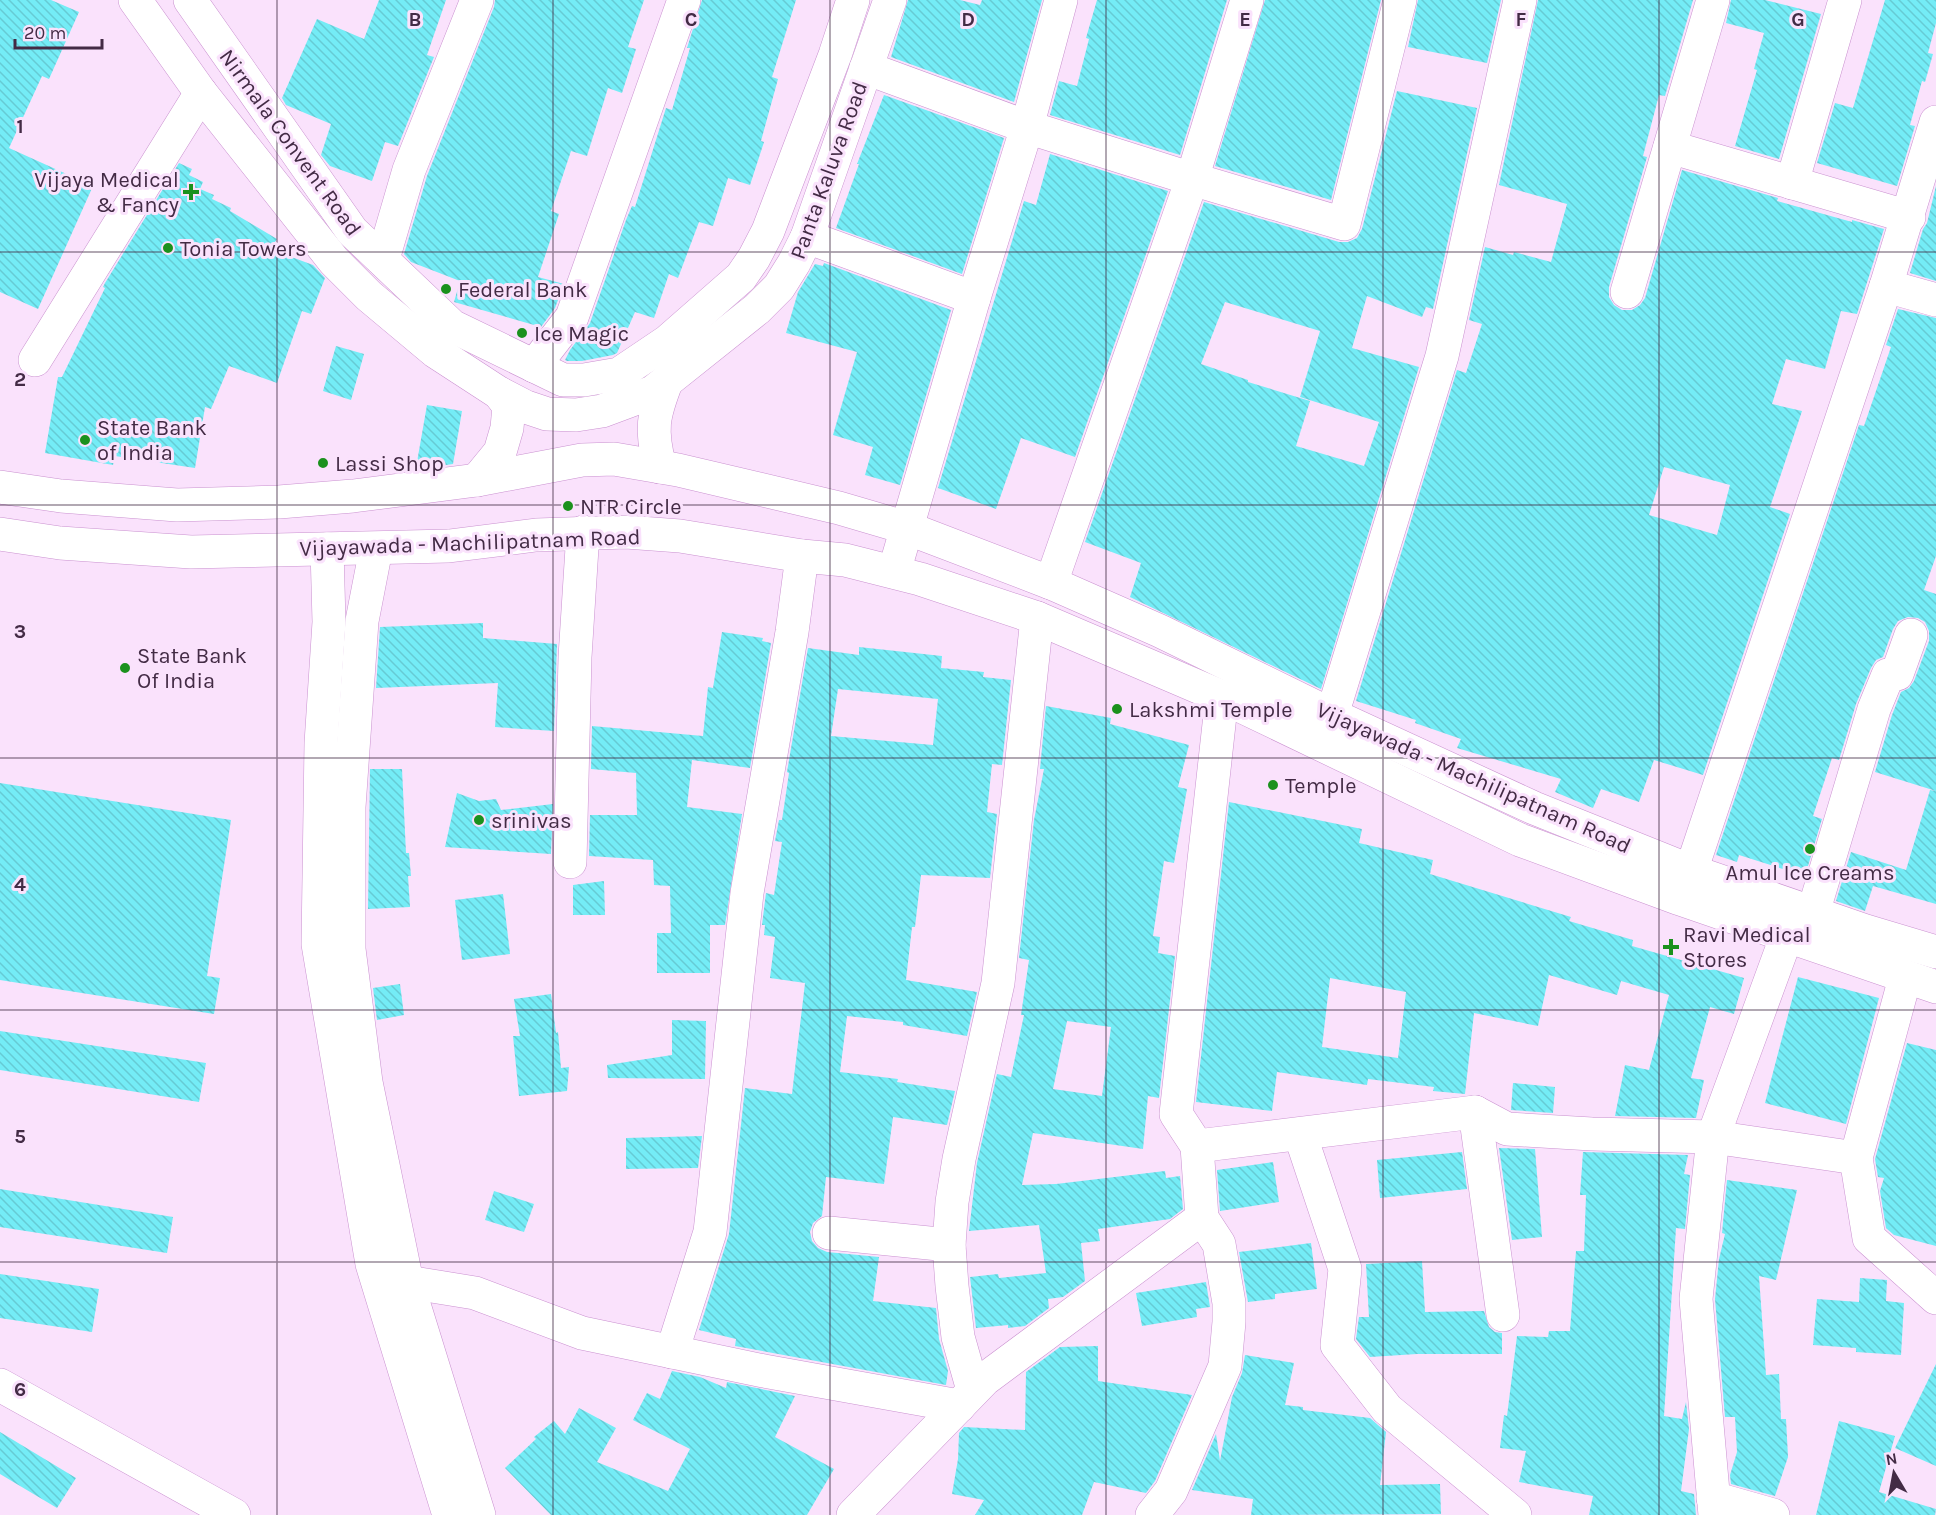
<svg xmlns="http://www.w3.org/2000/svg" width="1936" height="1515" font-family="Karla,sans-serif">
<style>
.building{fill:url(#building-back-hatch);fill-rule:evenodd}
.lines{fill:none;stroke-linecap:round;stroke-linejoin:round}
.minor-casing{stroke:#ca91d0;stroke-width:34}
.highway-casing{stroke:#ca91d0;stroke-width:34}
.minor{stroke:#fff;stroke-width:33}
.highway{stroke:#fff;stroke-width:33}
.grid{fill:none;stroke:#432b45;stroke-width:1.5;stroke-opacity:0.55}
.poi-dot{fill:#1b911d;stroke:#fae2fc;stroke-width:2}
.labels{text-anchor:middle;stroke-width:6;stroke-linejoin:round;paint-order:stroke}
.street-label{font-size:22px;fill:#432b45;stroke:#fae2fc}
.poi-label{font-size:22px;fill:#432b45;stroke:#fae2fc;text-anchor:start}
.grid-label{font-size:20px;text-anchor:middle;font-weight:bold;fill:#432b45;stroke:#fae2fc;stroke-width:6;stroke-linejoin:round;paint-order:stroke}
</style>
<defs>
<pattern id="building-back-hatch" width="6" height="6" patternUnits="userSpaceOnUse" patternTransform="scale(1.5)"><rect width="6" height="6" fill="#74ecf6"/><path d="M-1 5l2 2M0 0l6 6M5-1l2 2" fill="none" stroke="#66cbd4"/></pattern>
</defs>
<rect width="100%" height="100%" fill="#fae2fc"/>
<g class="building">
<polygon points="0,0 51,0 79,12 49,79 42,76 9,148 93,186 38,309 0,292"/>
<polygon points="379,0 446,0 427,55 434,57 398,146 385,142 372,181 330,166 321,155 331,124 286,105 282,98 317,19 364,39"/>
<polygon points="495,0 644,0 628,47 636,49 622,93 608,88 587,156 571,151 551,211 559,214 538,277 564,284 555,308 541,327 454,302 460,281 411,262 404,254 427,176 494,7"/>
<polygon points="702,0 796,0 772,77 778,79 761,141 764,142 750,185 728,178 713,226 699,222 678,278 669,274 654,318 635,312 617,353 613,355 582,361 567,361 565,360 570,350 590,323 626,220 632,206 635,207 666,108 672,110 690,48 687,48"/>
<polygon points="908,0 960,0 980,5 982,0 1042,0 1014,102 891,57"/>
<polygon points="1097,0 1227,0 1180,155 1050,115 1059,81 1077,86 1089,39 1086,38"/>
<polygon points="1265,0 1381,0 1331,200 1215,166"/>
<polygon points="1418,0 1501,0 1487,63 1408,47"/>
<path d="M1538,0H1693L1665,96L1659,95L1643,156L1647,157L1609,287V297L1614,305L1622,310H1632L1640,305L1645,298L1682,170L1778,198L1777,201L1852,222V220L1884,229L1857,314L1841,311L1825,369L1786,359L1772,404L1802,411L1770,507L1790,514L1703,775L1654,760L1639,802L1601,789L1593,808L1555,792L1561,779L1457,748L1461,739L1415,723L1416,720L1356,701L1457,370L1466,373L1482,324L1469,320L1485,247L1513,255L1514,252L1551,262L1567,204L1499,185ZM1664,467L1730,485L1717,535L1649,515Z"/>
<polygon points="1731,0 1765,0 1821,14 1779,159 1735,146 1757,70 1754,69 1764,33 1726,23"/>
<polygon points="1885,0 1936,0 1936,23 1928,53 1933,54 1925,82 1922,81 1910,125 1915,126 1897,186 1817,163 1835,103 1853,108"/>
<path d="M1397,91L1477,108L1433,309L1426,307L1422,317L1367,296L1352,348L1419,367L1321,689L1130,597L1141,563L1085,542L1204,202L1339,242H1348L1357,238L1362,229ZM1225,302L1320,331L1300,397L1379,422L1364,466L1296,446L1310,401L1248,382V380L1201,364Z"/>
<polygon points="884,95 1004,138 962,274 836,228 859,164 857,164"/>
<polygon points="1050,154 1168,191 1075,457 1021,438 996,509 938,488 1024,201 1036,205"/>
<polygon points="179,163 192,169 189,175 203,182 200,189 214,195 212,199 231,208 230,211 277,239 270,249 313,265 325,278 311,314 302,311 277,383 229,366 211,409 205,407 195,468 115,456 113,465 45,453 58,377 62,377 105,288 103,287 105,283"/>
<polygon points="1936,186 1936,281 1910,273 1923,229 1927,223"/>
<polygon points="824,263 951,310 900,485 865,475 873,447 833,435 857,352 786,333 798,292 815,264 823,266"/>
<polygon points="1898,309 1936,318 1936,556 1924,590 1936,594 1936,904 1873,886 1865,911 1836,901 1851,852 1906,870 1930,790 1936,791 1875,772 1892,715 1901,692 1909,688 1914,681 1929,641 1929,631 1925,622 1918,618 1908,617 1898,621 1893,629 1883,657 1876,660 1871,668 1856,704 1839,760 1832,758 1813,816 1822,819 1805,876 1739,855 1737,862 1716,855 1859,425 1864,426 1891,347 1886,345"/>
<polygon points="336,346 364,354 351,400 323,391"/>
<polygon points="427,405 462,411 453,464 439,466 417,462"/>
<polygon points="483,623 483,638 557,644 554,731 495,727 498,683 376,688 380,627"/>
<polygon points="722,632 763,638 762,641 771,643 750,768 692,760 687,807 742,814 725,925 710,925 710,973 657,973 657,933 671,933 670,886 654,885 653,860 589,856 590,815 637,815 636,773 591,769 592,726 703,736 708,687 713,688"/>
<path d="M859,647L942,656L941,668L984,672L983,677L1011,680L1002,765L992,764L987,812L997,814L990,878L921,875L915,927H912L906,980L977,992L967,1036L903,1025V1022L847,1016L840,1072L898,1079L897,1082L955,1091L947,1125L893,1117L884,1184L826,1177L822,1216L813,1223L810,1232L812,1241L818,1248L827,1252L879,1257L873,1301L936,1308L939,1339L948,1371L946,1385L735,1346L736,1339L699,1330L729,1234L745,1088L792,1094L805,983L770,978L775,937L764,935L765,925H762L766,893L774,895L782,842L775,841L779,820H782L789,773L787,772L808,648L859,655ZM838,689L938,699L933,745L831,736Z"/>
<path d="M1046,706L1111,718L1110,724L1189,745L1178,787L1187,789L1174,863L1164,861L1153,936L1160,937L1158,953L1175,956L1159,1098L1148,1096L1143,1149L1033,1133L1022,1185L1056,1184L1165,1171L1166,1178L1180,1176L1183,1209L1170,1219L1098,1229L1100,1241L1081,1243L1085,1281L1063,1297L1048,1299L1049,1308L1025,1326L1008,1328V1325L976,1328L970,1277L998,1274L999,1278L1046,1273L1039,1225L969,1231L977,1163L997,1074L1011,1077L1024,1015H1021L1029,960L1019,958L1034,820L1044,769H1040ZM1067,1021L1111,1027L1102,1096L1053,1089Z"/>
<polygon points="370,769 402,769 406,853 409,853 411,876 408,876 410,907 368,909"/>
<polygon points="0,783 231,820 207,976 220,978 214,1014 0,980"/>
<polygon points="457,793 479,801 496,799 501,810 553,804 551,854 445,847"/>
<path d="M1229,802L1362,829L1359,843L1433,860L1430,874L1571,917L1569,921L1633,940L1632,946L1744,978L1734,1014L1710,1007L1691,1078L1704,1080L1696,1118L1615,1116L1625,1065L1649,1070L1669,995L1621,981L1617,995L1549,975L1538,1026L1474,1013L1465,1094L1433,1091L1434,1087L1368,1079L1367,1085L1277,1072L1272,1111L1196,1102ZM1330,978L1406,992L1398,1058L1322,1047Z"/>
<polygon points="604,881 605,915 573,915 573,885"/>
<polygon points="503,894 510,954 462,960 455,900"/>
<polygon points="1798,977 1879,998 1846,1124 1765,1103"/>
<polygon points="400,984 404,1015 377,1020 373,988"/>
<polygon points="551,994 556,1033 558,1032 561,1068 569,1067 567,1091 519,1096 513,1036 520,1036 514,999"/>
<polygon points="672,1020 706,1021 705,1079 608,1078 607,1065 672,1055"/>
<polygon points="0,1031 206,1063 199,1102 0,1070"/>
<polygon points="1907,1043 1936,1050 1936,1246 1894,1235 1886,1228 1880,1191 1884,1178 1878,1177 1875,1159"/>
<polygon points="1513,1083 1555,1087 1553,1113 1511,1110"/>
<polygon points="702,1136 698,1168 626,1169 626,1138"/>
<polygon points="1499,1148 1535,1149 1542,1237 1512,1240"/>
<polygon points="1462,1152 1467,1189 1380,1198 1377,1160"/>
<polygon points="1583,1152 1688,1155 1684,1174 1690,1175 1685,1229 1676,1228 1664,1416 1682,1419 1686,1402 1689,1429 1681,1491 1694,1494 1696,1515 1589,1515 1593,1496 1519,1482 1526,1451 1500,1448 1504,1415 1507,1416 1517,1336 1548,1337 1549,1331 1570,1331 1576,1251 1584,1251 1586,1195 1580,1195"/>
<polygon points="1273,1162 1279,1202 1220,1211 1217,1170"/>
<polygon points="1727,1180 1797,1190 1776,1280 1759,1276 1766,1375 1779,1374 1781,1419 1786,1419 1788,1457 1775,1496 1731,1484 1730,1475 1737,1452 1735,1417 1725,1417 1715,1299 1719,1259 1725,1234 1722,1233"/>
<polygon points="0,1189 173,1217 167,1253 0,1227"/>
<polygon points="494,1191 534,1204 524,1232 485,1220"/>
<polygon points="1311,1243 1317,1289 1275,1294 1275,1299 1248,1302 1239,1252"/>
<polygon points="1422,1261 1425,1312 1484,1311 1489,1327 1495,1332 1502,1333 1502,1354 1417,1354 1370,1357 1356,1339 1359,1317 1369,1317 1366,1264"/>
<polygon points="0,1274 99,1289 92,1332 0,1318"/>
<polygon points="1860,1278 1887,1280 1886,1301 1904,1303 1901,1355 1856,1352 1856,1348 1813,1345 1817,1299 1859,1302"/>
<polygon points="1206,1282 1210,1307 1196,1309 1197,1317 1142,1326 1136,1293"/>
<polygon points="1098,1346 1098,1381 1192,1395 1155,1481 1146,1493 1094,1482 1082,1515 975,1515 984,1500 952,1494 958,1459 959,1433 964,1427 1025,1430 1026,1372 1060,1347"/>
<polygon points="1245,1355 1294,1363 1285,1405 1303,1407 1303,1410 1370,1418 1386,1432 1380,1485 1440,1484 1441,1514 1251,1515 1253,1499 1192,1490 1216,1434 1220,1461 1232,1397 1242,1373"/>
<polygon points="1936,1364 1936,1466 1895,1448"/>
<polygon points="672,1371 700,1377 726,1388 727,1382 795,1396 775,1437 834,1469 807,1515 551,1515 505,1468 536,1439 534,1437 554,1421 565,1434 579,1408 616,1428 597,1462 668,1491 690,1449 633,1420 647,1393 660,1399"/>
<polygon points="1839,1421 1895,1436 1879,1492 1936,1509 1935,1515 1816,1515"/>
<polygon points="0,1432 76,1478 57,1508 0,1474"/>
</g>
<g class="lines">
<g class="minor-casing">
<g id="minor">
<polyline points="135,0 201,93 334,261 369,296 436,352 499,393 526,407 547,414 576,415 602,411 653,392 757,309 779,287 794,263 807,237 890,0"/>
<polyline points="190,0 352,231 452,326 563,380 584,380 619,374 668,341 741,277 754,258 768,231 835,55 853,0"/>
<polyline points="866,68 1027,127 1192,179 1344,224 1400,0"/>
<polyline points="1670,147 1909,217"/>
<polyline points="1792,183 1845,0"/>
<polyline points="807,237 974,298"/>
<polyline points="383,259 409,170 477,0"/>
<polyline points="1886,286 1936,300"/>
<polyline points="1627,292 1713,0"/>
<polyline points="35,360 201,93"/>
<polyline points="534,366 572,317 684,0"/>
<polyline points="327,549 329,622 321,743 318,944 372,1264 449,1515"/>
<polyline points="376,549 362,621 349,807 349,949 366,1082 407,1282 479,1515"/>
<polyline points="894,572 974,298 1027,127 1061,0"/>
<polyline points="1051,583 1192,179 1247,0"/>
<polyline points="1332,715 1442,356 1520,0"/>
<polyline points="570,862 575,657 583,532"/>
<polyline points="1691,871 1886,286 1936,122"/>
<polyline points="1813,913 1874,709 1888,675 1897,674 1911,635"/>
<polyline points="1905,978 1856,1158 1869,1238 1936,1298"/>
<polyline points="1475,1112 1503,1315"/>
<polyline points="1300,1134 1345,1269 1337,1345 1387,1409 1515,1515"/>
<polyline points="1197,1146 1475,1112 1507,1129 1592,1134 1713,1137 1856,1158"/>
<polyline points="829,1233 949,1245"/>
<polyline points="407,1282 475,1293 582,1333 764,1371 959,1406"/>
<polyline points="672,1352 710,1232 747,893 792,632 802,556"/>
<polyline points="0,1385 234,1515"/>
<polyline points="973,1390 958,1337 952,1286 949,1245 952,1202 959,1159 998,983 1037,618"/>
<polyline points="1713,1498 1773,1515"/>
<polyline points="853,1515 985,1379 1202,1218"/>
<polyline points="1152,1515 1171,1491 1225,1366 1229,1322 1229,1303 1219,1244 1202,1218 1197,1146 1176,1114 1222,697"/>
<polyline points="1715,1515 1696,1299 1713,1137 1787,935"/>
</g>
</g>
<g class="highway-casing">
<g id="highway">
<path d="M660,467C650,429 653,416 667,380"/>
<polyline points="477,480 500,452 507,428 509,406 499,393"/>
<polyline points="0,487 61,496 177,505 279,502 353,496 477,480 582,460 614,459 678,470 839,508 907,528 1051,583 1160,631 1332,715 1534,808 1691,871 1866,931 1936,952"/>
<polyline points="0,534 60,543 191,552 449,546 536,535 626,532 680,536 802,556 845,560 920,579 1037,618 1222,697 1520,840 1680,899 1936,987"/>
</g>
</g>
<use href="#minor" class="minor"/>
<use href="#highway" class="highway"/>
</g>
<path class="grid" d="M277,0V1515M553,0V1515M830,0V1515M1106,0V1515M1383,0V1515M1659,0V1515M0,252H1936M0,505H1936M0,758H1936M0,1010H1936M0,1262H1936"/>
<g class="poi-dot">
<path d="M188 183h6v6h6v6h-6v6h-6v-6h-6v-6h6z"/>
<circle cx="168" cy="248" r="6"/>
<circle cx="446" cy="289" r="6"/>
<circle cx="522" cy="333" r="6"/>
<circle cx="85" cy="440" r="6"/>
<circle cx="323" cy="463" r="6"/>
<circle cx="568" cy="506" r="6"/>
<circle cx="125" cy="668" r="6"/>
<circle cx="1117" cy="709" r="6"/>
<circle cx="1273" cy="785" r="6"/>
<circle cx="479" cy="820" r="6"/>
<circle cx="1810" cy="849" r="6"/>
<path d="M1668 938h6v6h6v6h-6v6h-6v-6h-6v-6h6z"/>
</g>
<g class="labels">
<g class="street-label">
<text transform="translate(291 142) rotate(54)" y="8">Nirmala Convent Road</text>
<text transform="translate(828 170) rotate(-70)" y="8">Panta Kaluva Road</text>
<text transform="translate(470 542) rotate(-2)" y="8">Vijayawada - Machilipatnam Road</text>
<text transform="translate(1474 777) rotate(24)" y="8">Vijayawada - Machilipatnam Road</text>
</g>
<g class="poi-label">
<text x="179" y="187" text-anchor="end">Vijaya Medical<tspan x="179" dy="25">&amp; Fancy</tspan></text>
<text x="180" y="256">Tonia Towers</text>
<text x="458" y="297">Federal Bank</text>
<text x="534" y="341">Ice Magic</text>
<text x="97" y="435">State Bank<tspan x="97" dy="25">of India</tspan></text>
<text x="335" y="471">Lassi Shop</text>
<text x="580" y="514">NTR Circle</text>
<text x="137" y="663">State Bank<tspan x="137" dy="25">Of India</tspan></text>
<text x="1129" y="717">Lakshmi Temple</text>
<text x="1285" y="793">Temple</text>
<text x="491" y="828">srinivas</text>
<text x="1810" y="880" text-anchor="middle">Amul Ice Creams</text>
<text x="1683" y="942">Ravi Medical<tspan x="1683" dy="25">Stores</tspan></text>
</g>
</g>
<g class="grid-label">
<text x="415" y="26">B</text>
<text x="691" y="26">C</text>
<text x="968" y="26">D</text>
<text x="1245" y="26">E</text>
<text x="1521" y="26">F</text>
<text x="1798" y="26">G</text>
<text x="20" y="133">1</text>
<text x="20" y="386">2</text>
<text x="20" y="638">3</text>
<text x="20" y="891">4</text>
<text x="20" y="1143">5</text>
<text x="20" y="1396">6</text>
</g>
<g transform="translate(1894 1473) rotate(350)" stroke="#fae2fc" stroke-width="4.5" paint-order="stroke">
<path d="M0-4.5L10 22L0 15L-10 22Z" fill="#432b45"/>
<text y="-9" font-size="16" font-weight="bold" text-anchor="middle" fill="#432b45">N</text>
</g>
<path d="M15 39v9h87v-9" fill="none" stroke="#432b45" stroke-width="3"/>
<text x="24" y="39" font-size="18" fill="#432b45" stroke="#fae2fc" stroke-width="4.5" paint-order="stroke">20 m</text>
</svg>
